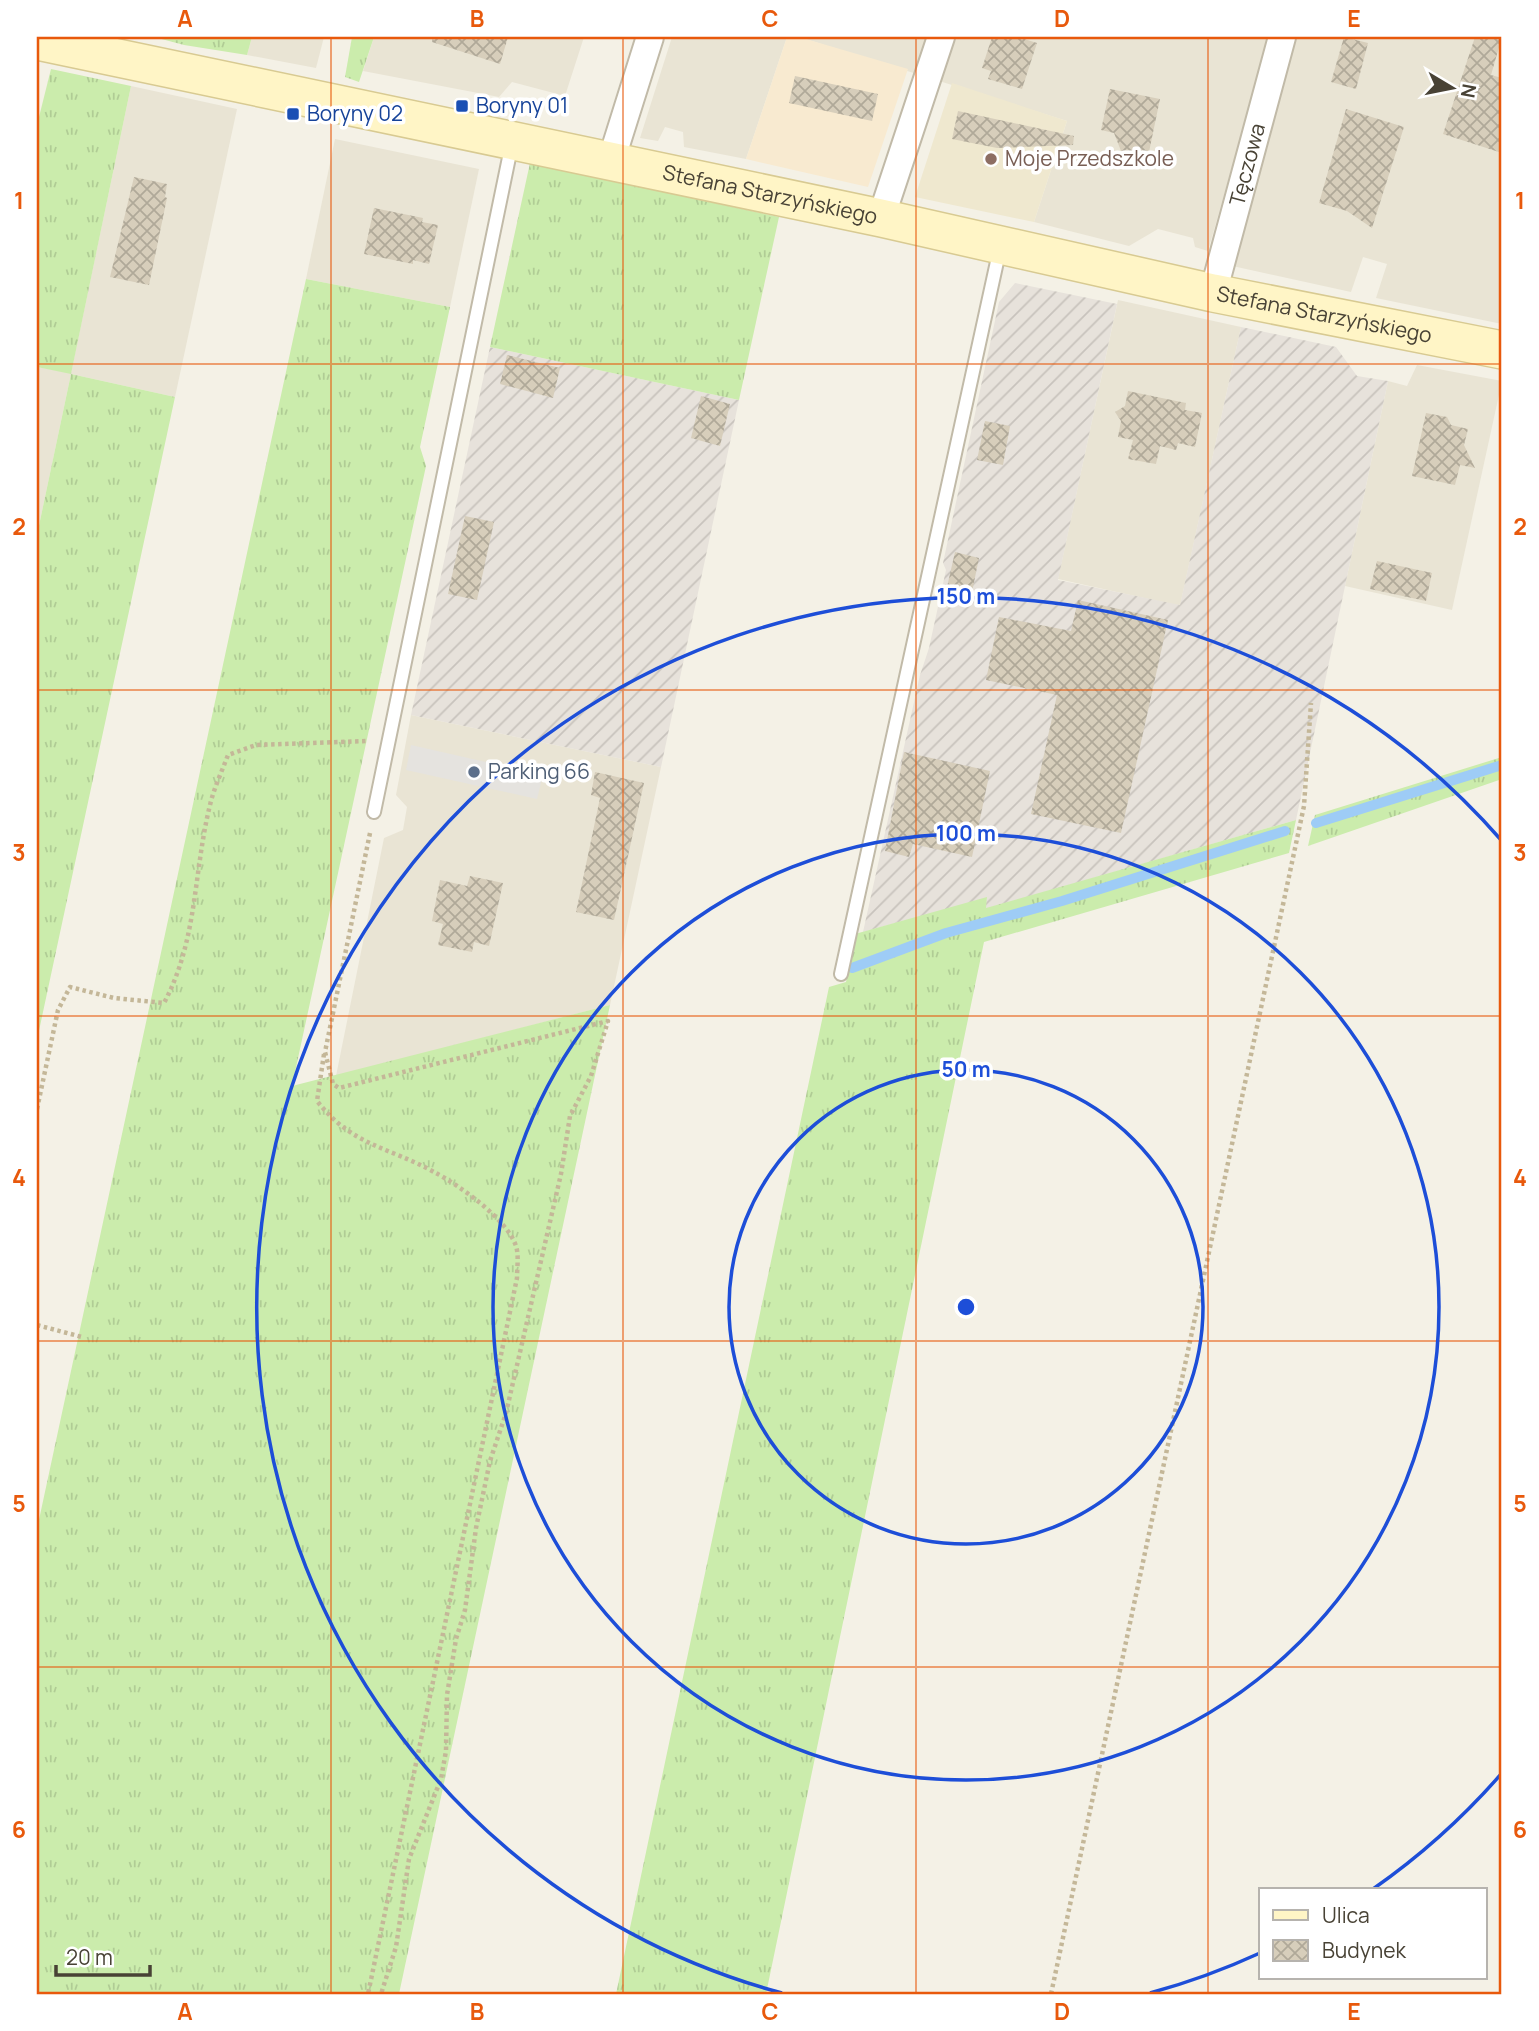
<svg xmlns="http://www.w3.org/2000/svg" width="1539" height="2031" font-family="Manrope,sans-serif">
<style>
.residential{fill:#e9e4d4}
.commercial{fill:#f8ead0}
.industrial{fill:url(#industrial-furrows)}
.education{fill:#efe8cf}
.grass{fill:url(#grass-tufts)}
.parking{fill:#e5e3df}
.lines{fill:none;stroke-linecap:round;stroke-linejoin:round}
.stream{stroke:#9eccf6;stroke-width:10}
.building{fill:url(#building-cross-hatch)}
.lane-casing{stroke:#c1baa8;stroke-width:16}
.street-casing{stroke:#c1baa8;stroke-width:30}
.secondary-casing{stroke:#d8ca92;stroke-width:40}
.path{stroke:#c4b798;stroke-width:4.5;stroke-dasharray:3.5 3.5;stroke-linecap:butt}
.lane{stroke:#fff;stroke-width:12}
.street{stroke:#fff;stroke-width:26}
.secondary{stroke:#fff5c6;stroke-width:37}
.grid{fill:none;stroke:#e8590c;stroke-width:2;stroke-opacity:0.55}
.ring{fill:none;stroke:#1d4ed8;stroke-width:3.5}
.transit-dot{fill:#1a4fb4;stroke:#fff;stroke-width:2.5}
.education-dot{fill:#8d6e63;stroke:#fff;stroke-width:2.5}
.service-dot{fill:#5c6f8a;stroke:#fff;stroke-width:2.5}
.labels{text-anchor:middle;stroke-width:7;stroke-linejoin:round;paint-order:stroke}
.transit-label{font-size:21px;fill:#164399;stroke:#fff;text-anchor:start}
.education-label{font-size:21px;fill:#785e54;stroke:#fff;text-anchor:start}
.street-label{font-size:21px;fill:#484235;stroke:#fff}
.service-label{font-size:21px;fill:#4e5e75;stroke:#fff;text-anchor:start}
.centre{fill:#1d4ed8;stroke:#fff;stroke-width:3.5}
.ring-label{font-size:21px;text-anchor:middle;font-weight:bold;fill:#1d4ed8;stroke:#fff;stroke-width:7;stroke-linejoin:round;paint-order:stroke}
.neatline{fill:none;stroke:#e8590c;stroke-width:2.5}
.grid-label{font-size:23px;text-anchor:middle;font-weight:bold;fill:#e8590c}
</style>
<defs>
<pattern id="industrial-furrows" width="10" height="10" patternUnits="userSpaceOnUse" patternTransform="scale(1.75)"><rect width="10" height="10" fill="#e7e2db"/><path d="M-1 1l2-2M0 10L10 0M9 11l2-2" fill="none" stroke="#c8c3bd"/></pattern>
<pattern id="grass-tufts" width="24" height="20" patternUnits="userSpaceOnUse" patternTransform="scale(1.75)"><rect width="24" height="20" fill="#cbecac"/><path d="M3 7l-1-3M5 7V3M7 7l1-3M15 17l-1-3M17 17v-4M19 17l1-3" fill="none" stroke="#b0cc95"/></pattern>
<pattern id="building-cross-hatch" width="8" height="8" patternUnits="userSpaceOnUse" patternTransform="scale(1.75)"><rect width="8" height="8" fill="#d7cebb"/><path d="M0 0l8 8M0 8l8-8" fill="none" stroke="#b0a999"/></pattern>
</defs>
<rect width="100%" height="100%" fill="#f4f1e6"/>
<g class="residential">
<polygon points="252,37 324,37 316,68 247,55"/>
<polygon points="374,37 584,37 565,96 512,82 499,97 363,71"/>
<polygon points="672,37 787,37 746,159 684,147 683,132 665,127 658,141 640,138"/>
<polygon points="799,37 1269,37 1208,251 1195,247 1193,238 1158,229 1129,246 1034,222 1067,121"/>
<polygon points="1293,37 1502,37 1502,324 1376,298 1387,264 1363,257 1351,292 1228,265"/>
<polygon points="131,86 237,109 175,397 71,374 37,535 37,367 71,373"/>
<polygon points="335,139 479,169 450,307 306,279"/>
<polygon points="1118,300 1241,327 1180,606 1058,579"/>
<polygon points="1417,365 1502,381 1452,610 1345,586 1388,381 1407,386"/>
<polygon points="411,715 661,767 610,1005 336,1076 384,838 403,830 407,807 396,795"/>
</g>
<polygon class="commercial" points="787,37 799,37 908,69 868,187 746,159"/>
<g class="industrial">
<polygon points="1015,283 1117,304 1058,580 1180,605 1241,327 1336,347 1357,376 1388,381 1296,820 985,909 987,898 863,932 920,675 929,648 946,570 943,563 999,302"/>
<polygon points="490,347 739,400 661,767 411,715"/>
</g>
<polygon class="education" points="952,83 1067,121 1034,222 915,197"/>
<g class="grass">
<polygon points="154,37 252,37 247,55 184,45"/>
<polygon points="352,37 374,37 359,82 345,77"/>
<polygon points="51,69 131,86 71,374 175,397 37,1040 37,535 71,374 37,367 37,125"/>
<polygon points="530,163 779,217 739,400 490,347"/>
<polygon points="306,279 450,307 420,447 426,466 292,1086 610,1005 399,1994 37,1994 37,1529"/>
<polygon points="1502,757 1502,779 1308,846 1315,815"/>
<polygon points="1296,820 1289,853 984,942 766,1994 616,1994 829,987 846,982 855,934 987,897 986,908"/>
</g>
<polygon class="parking" points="411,745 543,775 537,799 406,770"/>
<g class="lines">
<g class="stream">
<polyline points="1316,823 1502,765"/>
<polyline points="852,968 946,933 1062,901 1285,831"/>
</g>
</g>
<g class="building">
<polygon points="433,37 508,37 500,64 432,42"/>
<polygon points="992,37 1018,37 1037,43 1022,89 988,79 991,71 982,68"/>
<polygon points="1344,37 1368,43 1356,89 1331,82"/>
<polygon points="1475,37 1502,37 1491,75 1502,78 1502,153 1443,134"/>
<polygon points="795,76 878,94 872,121 789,103"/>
<polygon points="1110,89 1160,99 1149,152 1121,151 1114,133 1101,130"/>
<polygon points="1346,109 1404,127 1372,228 1347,211 1319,203"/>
<polygon points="958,111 1074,136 1073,145 997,148 952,139"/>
<polygon points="134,177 167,184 165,197 167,198 149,285 110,277"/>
<polygon points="374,208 423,218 422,222 438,225 429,264 413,260 413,264 364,254"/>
<polygon points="507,355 560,368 553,398 500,384"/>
<polygon points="1128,391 1186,403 1185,410 1202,413 1195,447 1178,443 1176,450 1160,446 1156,464 1128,459 1133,440 1118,437 1121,421 1115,412 1125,406"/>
<polygon points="701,396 730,404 720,446 691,438"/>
<polygon points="1426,413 1447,417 1451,425 1468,429 1464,445 1475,468 1460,465 1455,485 1412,476"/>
<polygon points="985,421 1010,426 1003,465 977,460"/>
<polygon points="465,516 494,522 477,600 448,594"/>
<polygon points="955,552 979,558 972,592 947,587"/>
<polygon points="1377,561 1432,573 1426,601 1370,589"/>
<polygon points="1078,600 1168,620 1121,833 1031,814 1057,695 986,680 999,617 1071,631"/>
<polygon points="904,752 990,771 972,857 913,844 909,857 885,851"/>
<polygon points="595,772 644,783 614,920 576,912 600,798 591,795"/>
<polygon points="470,876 503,883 489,946 474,942 472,952 438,945 443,924 432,921 440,880 467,886"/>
</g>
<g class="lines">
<g class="lane-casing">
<g id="lane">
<polyline points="374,812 512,143"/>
<polyline points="841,974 1000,248"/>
</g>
</g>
<g class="street-casing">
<g id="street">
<polyline points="611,161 650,37"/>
<polyline points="881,218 941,37"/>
<path id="s1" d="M1213,293L1282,37"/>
</g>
</g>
<g class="secondary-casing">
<g id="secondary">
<path id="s2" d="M37,41L881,218L1213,293L1502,350"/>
</g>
</g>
<g class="path">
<polyline points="370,833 325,1052 333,1084 339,1088 608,1021 591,1076 570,1116 561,1174 506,1413 490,1461 476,1528 465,1610 456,1639 447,1695 446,1751 441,1779 409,1859 396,1947 381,1994"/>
<path d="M324,1054L317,1101C352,1146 389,1147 434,1172C459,1185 507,1219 516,1246C519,1255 517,1268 517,1278L368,1994"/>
<path d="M37,1109L58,1010L70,987L114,998L164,1003C198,939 193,874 210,805C214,788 222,771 228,755L256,745L368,741"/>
<polyline points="37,1325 82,1337"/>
<polyline points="1051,1994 1304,806 1311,703"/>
</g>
<use href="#lane" class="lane"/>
<use href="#street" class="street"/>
<use href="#secondary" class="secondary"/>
</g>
<path class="grid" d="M331,37V1994M623,37V1994M916,37V1994M1208,37V1994M37,364H1502M37,690H1502M37,1016H1502M37,1341H1502M37,1667H1502"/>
<g class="ring">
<circle cx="966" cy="1307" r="237"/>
<circle cx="966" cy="1307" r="473"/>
<path d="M1502 1773A710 710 0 0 1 1373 1889M1260 1953A710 710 0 0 1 1150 1993M782 1993A710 710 0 1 1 1502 841"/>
</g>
<g class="transit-dot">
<rect x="455" y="99" width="14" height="14" rx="3.5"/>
<rect x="286" y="107" width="14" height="14" rx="3.5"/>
</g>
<circle class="education-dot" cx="991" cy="159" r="7"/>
<circle class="service-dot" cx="474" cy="772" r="7"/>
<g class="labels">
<g class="transit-label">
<text x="476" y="113">Boryny 01</text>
<text x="307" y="121">Boryny 02</text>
</g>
<g class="education-label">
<text x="1005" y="166">Moje Przedszkole</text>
</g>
<g class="street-label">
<text dy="7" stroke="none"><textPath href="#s1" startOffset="133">Tęczowa</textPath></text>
<text dy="7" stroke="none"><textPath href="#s2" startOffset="749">Stefana Starzyńskiego</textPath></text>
<text dy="7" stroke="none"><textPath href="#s2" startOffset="1316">Stefana Starzyńskiego</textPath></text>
</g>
<g class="service-label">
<text x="488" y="779">Parking 66</text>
</g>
</g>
<circle cx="966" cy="1307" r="10" class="centre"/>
<g class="ring-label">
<text x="966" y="604">150 m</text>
<text x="966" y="841">100 m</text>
<text x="966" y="1077">50 m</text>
</g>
<rect width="1539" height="2031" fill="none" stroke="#ffffff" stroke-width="77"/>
<rect x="1259" y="1888" width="228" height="91" fill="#ffffff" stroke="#b6b3ae" stroke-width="2"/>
<rect x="1273" y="1910" width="35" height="10" fill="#fff5c6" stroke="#b6b3ae" stroke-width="2"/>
<text x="1322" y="1923" font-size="21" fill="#484235">Ulica</text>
<rect x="1273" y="1940" width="35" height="21" fill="url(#building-cross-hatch)" stroke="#b6b3ae" stroke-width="2"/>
<text x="1322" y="1958" font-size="21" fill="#484235">Budynek</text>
<g transform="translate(1452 88) rotate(100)" stroke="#ffffff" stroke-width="5" paint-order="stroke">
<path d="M0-5L12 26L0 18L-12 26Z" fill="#484235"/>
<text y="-10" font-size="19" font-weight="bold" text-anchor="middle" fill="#484235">N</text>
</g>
<path d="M56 1965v10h94v-10" fill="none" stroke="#484235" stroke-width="3.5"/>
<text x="66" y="1965" font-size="21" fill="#484235" stroke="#ffffff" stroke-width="5" paint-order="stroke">20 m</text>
<rect x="38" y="38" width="1462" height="1955" class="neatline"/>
<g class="grid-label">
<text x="185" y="27">A</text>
<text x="477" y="27">B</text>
<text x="770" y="27">C</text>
<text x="1062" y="27">D</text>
<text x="1354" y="27">E</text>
<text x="19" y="209">1</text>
<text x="1520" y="209">1</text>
<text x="19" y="535">2</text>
<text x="1520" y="535">2</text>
<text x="19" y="861">3</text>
<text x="1520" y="861">3</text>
<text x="19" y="1186">4</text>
<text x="1520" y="1186">4</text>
<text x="19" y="1512">5</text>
<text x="1520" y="1512">5</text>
<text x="19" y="1838">6</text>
<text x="1520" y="1838">6</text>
<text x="185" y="2020">A</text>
<text x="477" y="2020">B</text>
<text x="770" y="2020">C</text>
<text x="1062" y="2020">D</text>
<text x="1354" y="2020">E</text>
</g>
</svg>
